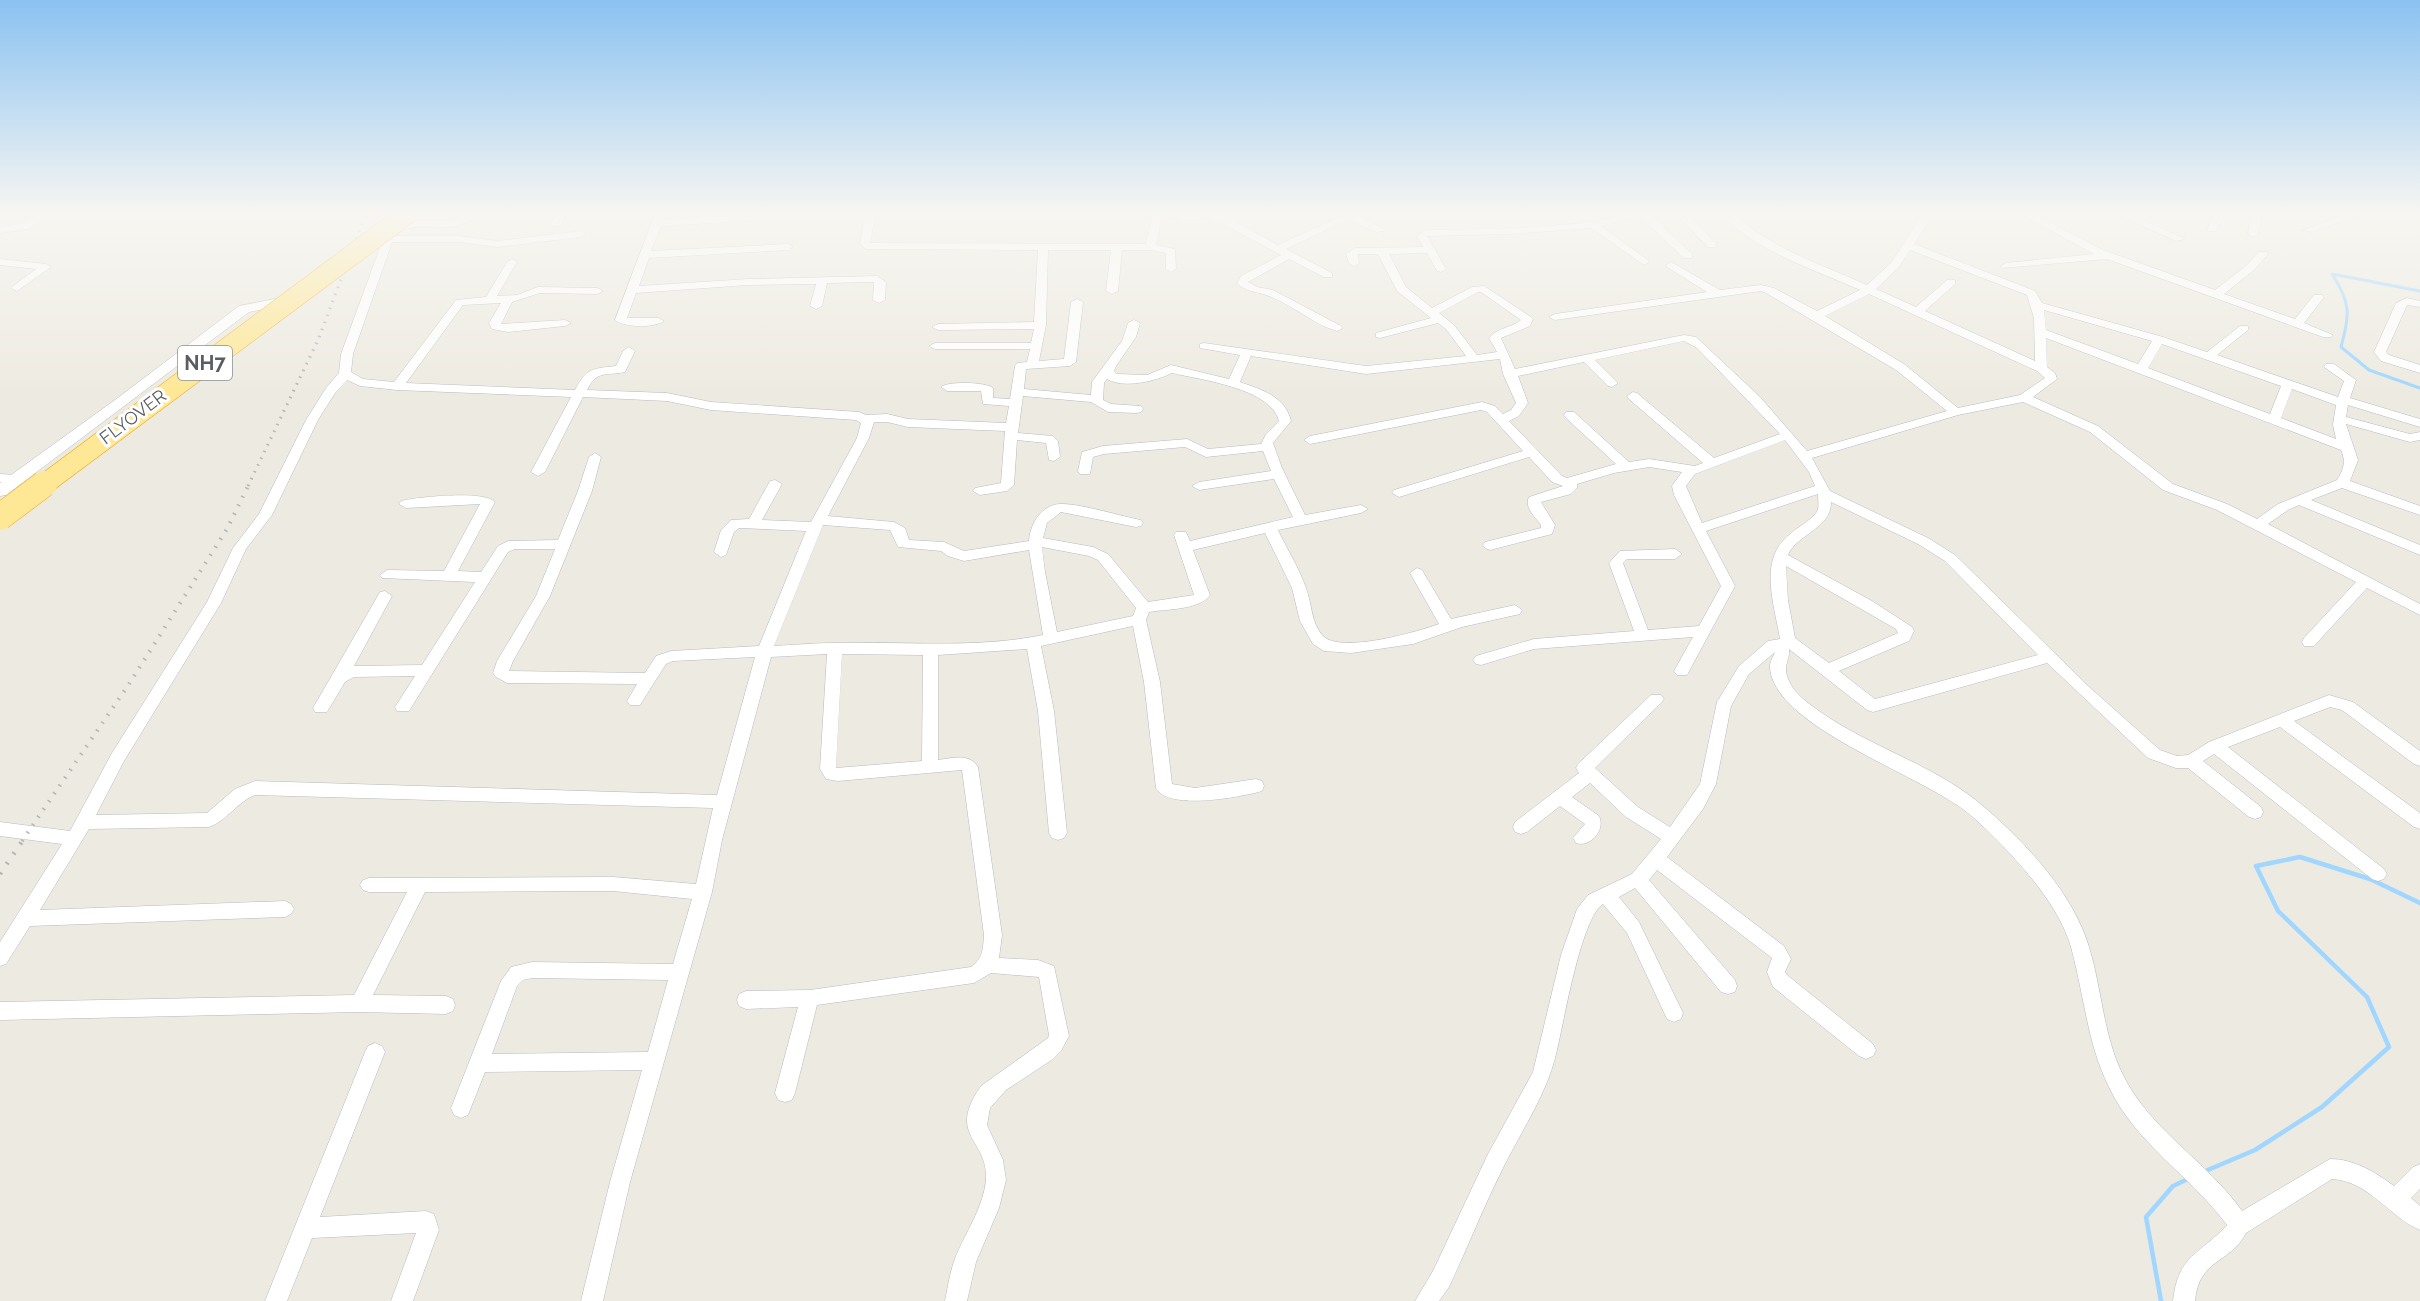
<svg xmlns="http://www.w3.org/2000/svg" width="2420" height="1301" font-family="Raleway,sans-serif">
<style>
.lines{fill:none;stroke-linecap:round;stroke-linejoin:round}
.stream-far1{stroke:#a0d6ff;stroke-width:3}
.stream{stroke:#a0d6ff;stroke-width:4.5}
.minor-casing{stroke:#b7babe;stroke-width:1}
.tertiary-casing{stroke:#b7babe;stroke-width:1}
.minor{fill:#fff;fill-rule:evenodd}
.tertiary{fill:#fff;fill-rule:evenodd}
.rail-far2{stroke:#b3b4b4;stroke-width:3;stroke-dasharray:1.5 6;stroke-linecap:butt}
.rail-far1{stroke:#b3b4b4;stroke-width:4;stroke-dasharray:1.5 8;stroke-linecap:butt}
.rail{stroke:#b3b4b4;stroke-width:4.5;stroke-dasharray:2 10;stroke-linecap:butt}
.trunk-bridge-far1-casing{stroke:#efa300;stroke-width:21;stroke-linecap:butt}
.trunk-bridge-casing{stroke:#efa300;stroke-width:27;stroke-linecap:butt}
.trunk-bridge-far1{stroke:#fee896;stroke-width:20}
.trunk-bridge{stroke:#fee896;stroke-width:26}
.labels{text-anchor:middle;stroke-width:6;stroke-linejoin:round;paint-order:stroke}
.far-street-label{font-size:18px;fill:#5a5e63;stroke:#fff}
.shield{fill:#fff;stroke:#8c8e92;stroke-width:1.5}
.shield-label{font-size:20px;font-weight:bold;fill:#5a5e63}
</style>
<rect width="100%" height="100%" fill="#edebe1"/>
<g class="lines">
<path class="stream-far1" d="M2420,291L2332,274C2351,303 2350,315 2341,347L2369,370L2420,388"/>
<g class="stream">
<polyline points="2203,1172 2255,1150 2322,1107 2389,1047 2367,997 2278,911 2256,866 2300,857 2370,879 2420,903"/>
<polyline points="2161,1301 2146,1217 2173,1186 2190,1178"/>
</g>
<g class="minor-casing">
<g id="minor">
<polygon points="42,211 53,211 28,229 0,233 0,227 21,224"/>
<path d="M470,211H480C456,242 419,214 395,236H459L497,241L581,231L586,234L581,237L497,247L459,242H392L353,354L351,372L363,379L394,382L456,300L486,297L507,262L512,259L517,262L497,296L517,295L538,287L597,288L603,291L597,294L540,293L512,302L501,324L565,320L571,323L565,326L508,332L492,329L489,323L501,303L463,305L406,383L575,390C587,367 593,369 616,366L623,351L629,347L635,351L625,372C605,376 597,370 587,390L667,393L711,402L859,412L866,415L887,414L908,419L1006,423L1009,406L983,404L981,391H947L941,387C948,381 986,382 993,388V398L1010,399L1015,366L1017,363L1027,362L1030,349H935L929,346L935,343H1031L1034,329L938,330L932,327L938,324L1034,322L1038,250L866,249L860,244L866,211H876L870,243L1146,244L1152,216L1128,214L1123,211L1196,214L1227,211L1221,214L1278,245L1346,214L1356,215L1386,230L1377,232L1348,220L1286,249L1332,273V277H1324L1289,259L1248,282L1257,287L1273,290L1341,326L1343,328L1337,331C1312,324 1291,303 1266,295C1255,291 1246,292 1237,283L1241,276L1281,255L1210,217L1196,220L1162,217L1156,245L1175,249L1176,269L1171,272L1166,269V253L1150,250H1122L1118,291L1112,294L1106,291L1111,250H1048L1046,325L1039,361L1064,359L1071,302L1077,299L1083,302L1076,362L1070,366L1026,369L1024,389L1091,395L1092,382L1122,341L1128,323L1134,320L1140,323L1136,337L1116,366L1114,371L1117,374L1147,375L1171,365L1229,379L1240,355L1200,348V344L1204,343L1366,366L1466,356L1446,329L1438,323L1380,338L1376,337V333L1431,318L1397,291L1378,254H1358L1359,263L1354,266L1349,263L1346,254L1355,248L1423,247L1417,236L1424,230C1479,229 1535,229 1590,222C1611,220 1628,211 1649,211L1648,213L1692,254V258H1684L1639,216L1601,226L1648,260L1649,262L1644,265L1591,228L1509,234L1427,236L1446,269L1441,272L1437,271L1427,253L1389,254L1406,287L1432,308L1472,287L1484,286L1531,317L1533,319L1530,326L1501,338L1515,369L1684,335L1696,337L1760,397L1807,451L1947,411L1896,370L1766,293L1761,291L1555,320L1549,317L1555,314L1707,292L1667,267L1666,265L1671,262L1720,290L1761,285L1774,288L1817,311L1860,290C1818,271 1746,248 1720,211H1731C1767,247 1820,264 1867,285L1891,263L1925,211H1935L1914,244L2035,291L2042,303L2163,337L2207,352L2240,326H2248V330L2217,355L2338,397L2344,381L2324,367L2326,364H2334L2356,380L2350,398L2420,419V427L2348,405L2346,417L2410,434L2420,432V440L2410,442L2346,424L2358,460L2350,481L2420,506V515L2342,488L2311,500L2420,545V555L2299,505L2288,510L2268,524L2420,604V615L2367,588L2314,646H2304L2302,642L2304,638L2356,582L2217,510L2163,490L2090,432L2023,402L1958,415L1812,458L1830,491L1928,538L1955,555L2088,686L2160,750L2177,756L2188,755L2209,742L2329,695L2353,702L2420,751V766L2414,764L2342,710L2330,707L2294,721L2420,813V829L2414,827L2280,727L2228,747L2384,869L2387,874L2384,879L2378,881L2372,879L2214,754L2203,761L2261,807L2263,812L2261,817L2255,819L2249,817L2188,768H2176L2148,758L2047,663L1873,712L1867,710L1789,649C1790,663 1781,665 1790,683C1795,694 1809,704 1819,711C1871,748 1936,765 1984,807C2026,843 2073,893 2089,947C2102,989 2103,1035 2123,1075C2150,1130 2208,1162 2242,1211L2330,1159C2354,1159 2375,1172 2394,1186L2413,1167L2420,1164V1189L2411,1198L2420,1206V1230C2389,1217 2369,1181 2332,1179L2246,1233C2230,1264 2199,1258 2195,1301H2173C2178,1254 2200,1255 2227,1225C2191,1176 2135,1143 2109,1087C2087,1043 2084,994 2071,947C2058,901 2009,850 1974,818C1928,776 1777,730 1770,669C1769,663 1773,657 1775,652L1749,674L1731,706L1716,784L1703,809L1667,857L1784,946L1791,959L1785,972L1787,975L1873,1044L1876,1050L1873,1056L1866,1059L1859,1056L1773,987L1767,972L1772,958L1657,870L1649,880L1735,980L1737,986L1735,992L1728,994L1721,992L1635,888L1619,897L1639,922L1683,1013L1681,1019L1674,1022L1667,1019L1627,933L1603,904C1581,918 1564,1021 1557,1050C1548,1092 1523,1128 1504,1166C1484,1205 1468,1247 1449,1287L1439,1301H1415L1433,1271L1488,1154L1533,1072L1561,955L1577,909L1588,895L1632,874L1661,839L1626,817L1590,783L1572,797L1599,816C1606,830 1590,848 1576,843L1573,838L1585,824L1560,806L1527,832L1521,834L1515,832L1513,827L1515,822L1579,773L1576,768L1578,764L1651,695H1661L1664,699L1661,703L1595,768L1638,807L1670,827L1700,784L1717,702L1739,666L1768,641L1780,639C1776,614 1765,581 1774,556C1782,531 1815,522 1818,509C1819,505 1818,499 1818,494L1706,531L1735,586L1687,675H1677L1674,671L1693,637L1534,649L1481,665L1476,664L1473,660L1476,656L1534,639L1634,631L1609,563L1620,551L1675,549L1682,554L1675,559H1627L1623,563L1648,630L1699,626L1721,586L1674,495L1672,486L1682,472L1649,467L1614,473L1577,484V488L1571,494L1541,502L1555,525L1552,534L1490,550L1485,548L1483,545L1485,542L1541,528V525C1535,517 1524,507 1529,497L1563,486L1552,482L1529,457L1399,497L1392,493L1394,490L1523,451L1487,412L1481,410L1310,444L1304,440L1310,436L1482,402L1495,406L1503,414L1511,410L1516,403L1503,374L1500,359L1366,374L1251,356L1240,382C1262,390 1285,396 1291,421L1273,443L1282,468L1305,515L1361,505L1368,509L1361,513L1278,530C1287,549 1299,568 1306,588C1312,604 1311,623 1323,636C1340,654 1417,632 1439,624L1410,573L1417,568L1422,570L1451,619L1515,605L1522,610L1520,614L1462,627L1413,644L1351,653L1324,651L1313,644L1300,621L1292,588L1265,533L1193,550L1210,595C1200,610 1166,609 1149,612L1146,620L1160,682L1172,784L1195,788L1256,779L1262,781L1264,786L1262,791C1241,797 1168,811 1156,788L1144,682L1133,626L1041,646L1054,711L1067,833L1064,838L1058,840L1052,838L1049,833L1038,711L1027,649L938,655V760C952,758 970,753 978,767L1002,935L999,958L1038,960L1054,966L1069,1036L1061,1051L1053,1059L1006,1090L990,1108L987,1125L1003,1160L1006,1180L999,1208L976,1262L967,1301H945C948,1286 950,1271 956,1256C966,1232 984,1206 986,1179C988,1139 946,1136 981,1086L1048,1038L1049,1035L1039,977L991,973L974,983L817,1005L795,1093L792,1100L785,1102L778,1100L775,1093L798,1007L746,1009L739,1006L737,1000L739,994L746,991L810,990L971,967C983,959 983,949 984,935L962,770L838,781L826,779L820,769L827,654L771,657L722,840L712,892L630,1182L603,1301H581L610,1182L642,1070L485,1072L468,1115L461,1118L454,1115L451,1108L501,981L511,967L532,962L673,964L692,899L613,891L425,892L373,995L446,996L453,999L455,1005L453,1011L446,1014L359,1012L0,1020V1002L354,995L407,892H369L363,890L360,885L363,880L369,878L613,877L696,884L713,808L255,795C237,802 228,820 209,827L89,829L40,910L285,901L291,904L294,909L291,914L285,917L30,926L6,964L0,966V942L62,844L0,836V822L70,831L112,753L207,602L233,548L259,514L306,420L326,388L339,373L341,354L385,234C409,207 448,234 470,211ZM1910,250L2027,295L2034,318L2035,361L1925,311L1955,284V280H1947L1916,307L1876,289L1899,267ZM1478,292H1481L1521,320C1512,328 1498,327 1489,338L1497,352L1477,355L1454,325L1439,313ZM1869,294L2037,371L2045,378L2020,395L1958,408L1904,364L1825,316ZM2044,310L2152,341L2138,364L2046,330ZM2046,338L2341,450C2346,461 2344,469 2337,480L2278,504L2257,519L2227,504L2173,484L2098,426L2033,397L2057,379L2055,373L2047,367ZM1684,341L1697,348L1780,434L1714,458L1637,393L1633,392L1627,396L1629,399L1703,463L1695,466L1649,459L1629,462L1574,412H1566L1564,415L1566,418L1616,464L1567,478L1562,476L1509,421L1519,416L1528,403L1518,376L1584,362L1608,386L1612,387L1618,383L1595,360ZM2162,344L2281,386L2270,414L2148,368ZM1172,373C1201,380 1271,388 1279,421L1266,434L1261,444L1208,449L1187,439L1103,446L1082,452L1078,471L1080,474H1090L1093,457L1104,454L1185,447L1206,457L1263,451L1271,471L1199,482L1192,486L1199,490L1274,479L1293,517L1190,541L1186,532H1176L1174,535L1194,595L1148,602L1108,554L1093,547L1043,538L1047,523L1061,512L1136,527L1141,526L1143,523L1141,520L1136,519C1117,515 1077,503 1060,504C1041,505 1030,524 1029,541L964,551L944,542L909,540L905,528L894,522L828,516L869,438L874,422H887L908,427L1005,431L1001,483L975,488L973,491L980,495L1007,491L1014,485L1017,440L1046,443L1049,460L1054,461L1060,457L1058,441L1053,436L1018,433L1023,396L1091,402L1108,412L1137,413L1141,412L1143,409L1141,406L1111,404L1103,400L1104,383L1107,379C1124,389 1156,381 1172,373ZM347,380L360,386L397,390L571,397L531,472L538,476L545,472L583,397L667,401L711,410L856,420L861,423L857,438L811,522L762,520L782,484L775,480L770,481L749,519L731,520L721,530L714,552L721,557L726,555L734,532L739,528L806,531L759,646L671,651L656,656L645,673L509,671L513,661L550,596L592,491L601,457L595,453L589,457L578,491L558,540L508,541L498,546L481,572L458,571L495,502C484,490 418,497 401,501L399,504L406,508L480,504L444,571L387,570L380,575L382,578L475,582L422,665L354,666L392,596L385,591L380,592L313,708L315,712H327L345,682L354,677L415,676L395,707L397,711H409L508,552L515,549H555L536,596L497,661L493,673L496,677L507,683L637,684L627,701L630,705H640L666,664L673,661L755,657L717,795L255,781L235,789L207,813L96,815L124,761L221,603L246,549L272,515L318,420L335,393ZM2292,389L2336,405L2333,425L2336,439L2281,418ZM1785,440L1809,472L1815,486L1702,523L1686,486L1695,474ZM1831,502L1918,544L1945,561L2038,655L1875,699L1839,671L1909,641L1914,631L1912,627L1872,601L1788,555C1797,534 1832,528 1831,502ZM823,525L890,530L898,547L941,551L948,556L964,561L1029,550L1043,635C974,649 904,641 834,643C814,643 794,645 774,646ZM1042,547L1089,556L1098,560L1136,608L1133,616L1057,632L1045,572ZM1786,566L1896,629L1898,633L1829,663L1795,638L1788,600ZM842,654L923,655L922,761L836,768ZM532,978L668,980L648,1052L492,1054L517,986L523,980Z"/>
<polygon points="559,211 569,211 560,226 552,226 551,224"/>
<path d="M656,211H666L663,220L764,214L769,217L764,220L661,226L651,251L788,244L793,247L788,250L649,258L639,286L748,279L877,276L886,282L885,300L879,303L873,300L874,282L827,283L822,306L816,309L810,306L816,284L748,285L636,293L627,318H658L664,321C654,328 625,328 615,320Z"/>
<polygon points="1040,211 1092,211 1087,214 1045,214"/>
<polygon points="1428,211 1438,211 1442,216 1433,218"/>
<polygon points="1673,211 1684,211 1716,243 1716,247 1708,247"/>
<polygon points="2015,211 2027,211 2103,250 2215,290 2247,265 2259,252 2267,252 2268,254 2255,269 2224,294 2295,319 2314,295 2322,295 2324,297 2304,323 2333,335 2331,337 2323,337 2107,259 2002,268 2001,266 2006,263 2094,254"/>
<polygon points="2110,211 2123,211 2185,239 2176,241"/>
<polygon points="2217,211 2227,211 2216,231 2208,231 2207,229"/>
<polygon points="2252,211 2262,211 2258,234 2253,237 2248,234"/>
<polygon points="2355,211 2369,211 2312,232 2303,230"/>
<polygon points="0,259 46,264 51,267 17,291 11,288 13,286 36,269 0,265"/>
<polygon points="2407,298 2420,301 2420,307 2407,305 2386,352 2389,355 2420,365 2420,373 2381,361 2374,352 2396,303"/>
<polygon points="0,474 17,475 24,479 17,483 0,482"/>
<polygon points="375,1043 382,1046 385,1052 320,1217 426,1211 434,1214 439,1230 413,1301 391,1301 416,1233 312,1238 287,1301 265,1301 365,1052 368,1046"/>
</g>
</g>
<g class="tertiary-casing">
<polygon id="tertiary" points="296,295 301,296 303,299 301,302 249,312 6,495 0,496 0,483 119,397 239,306"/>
</g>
<use href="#minor" class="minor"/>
<use href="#tertiary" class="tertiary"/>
<polyline class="rail-far2" points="248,486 318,340 367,211"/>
<polyline class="rail-far1" points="22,841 129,684 227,529 249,484"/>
<polyline class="rail" points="0,874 23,840"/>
<g class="trunk-bridge-far1-casing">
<polyline id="trunk-bridge-far1" points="42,486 411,211"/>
</g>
<g class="trunk-bridge-casing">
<polyline id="trunk-bridge" points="0,517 44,484"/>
</g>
<use href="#trunk-bridge-far1" class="trunk-bridge-far1"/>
<use href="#trunk-bridge" class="trunk-bridge"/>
</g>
<linearGradient id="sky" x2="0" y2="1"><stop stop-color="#8bc2f1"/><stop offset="0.54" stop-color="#f7f6f2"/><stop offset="1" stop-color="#f7f6f2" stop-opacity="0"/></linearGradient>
<rect width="2420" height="393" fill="url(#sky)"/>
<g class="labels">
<g class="far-street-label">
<text transform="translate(133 417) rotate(-37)" y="6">FLYOVER</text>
</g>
<rect class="shield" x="178" y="346" width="54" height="34" rx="4.5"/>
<g class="shield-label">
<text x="205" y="370">NH7</text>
</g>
</g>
</svg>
